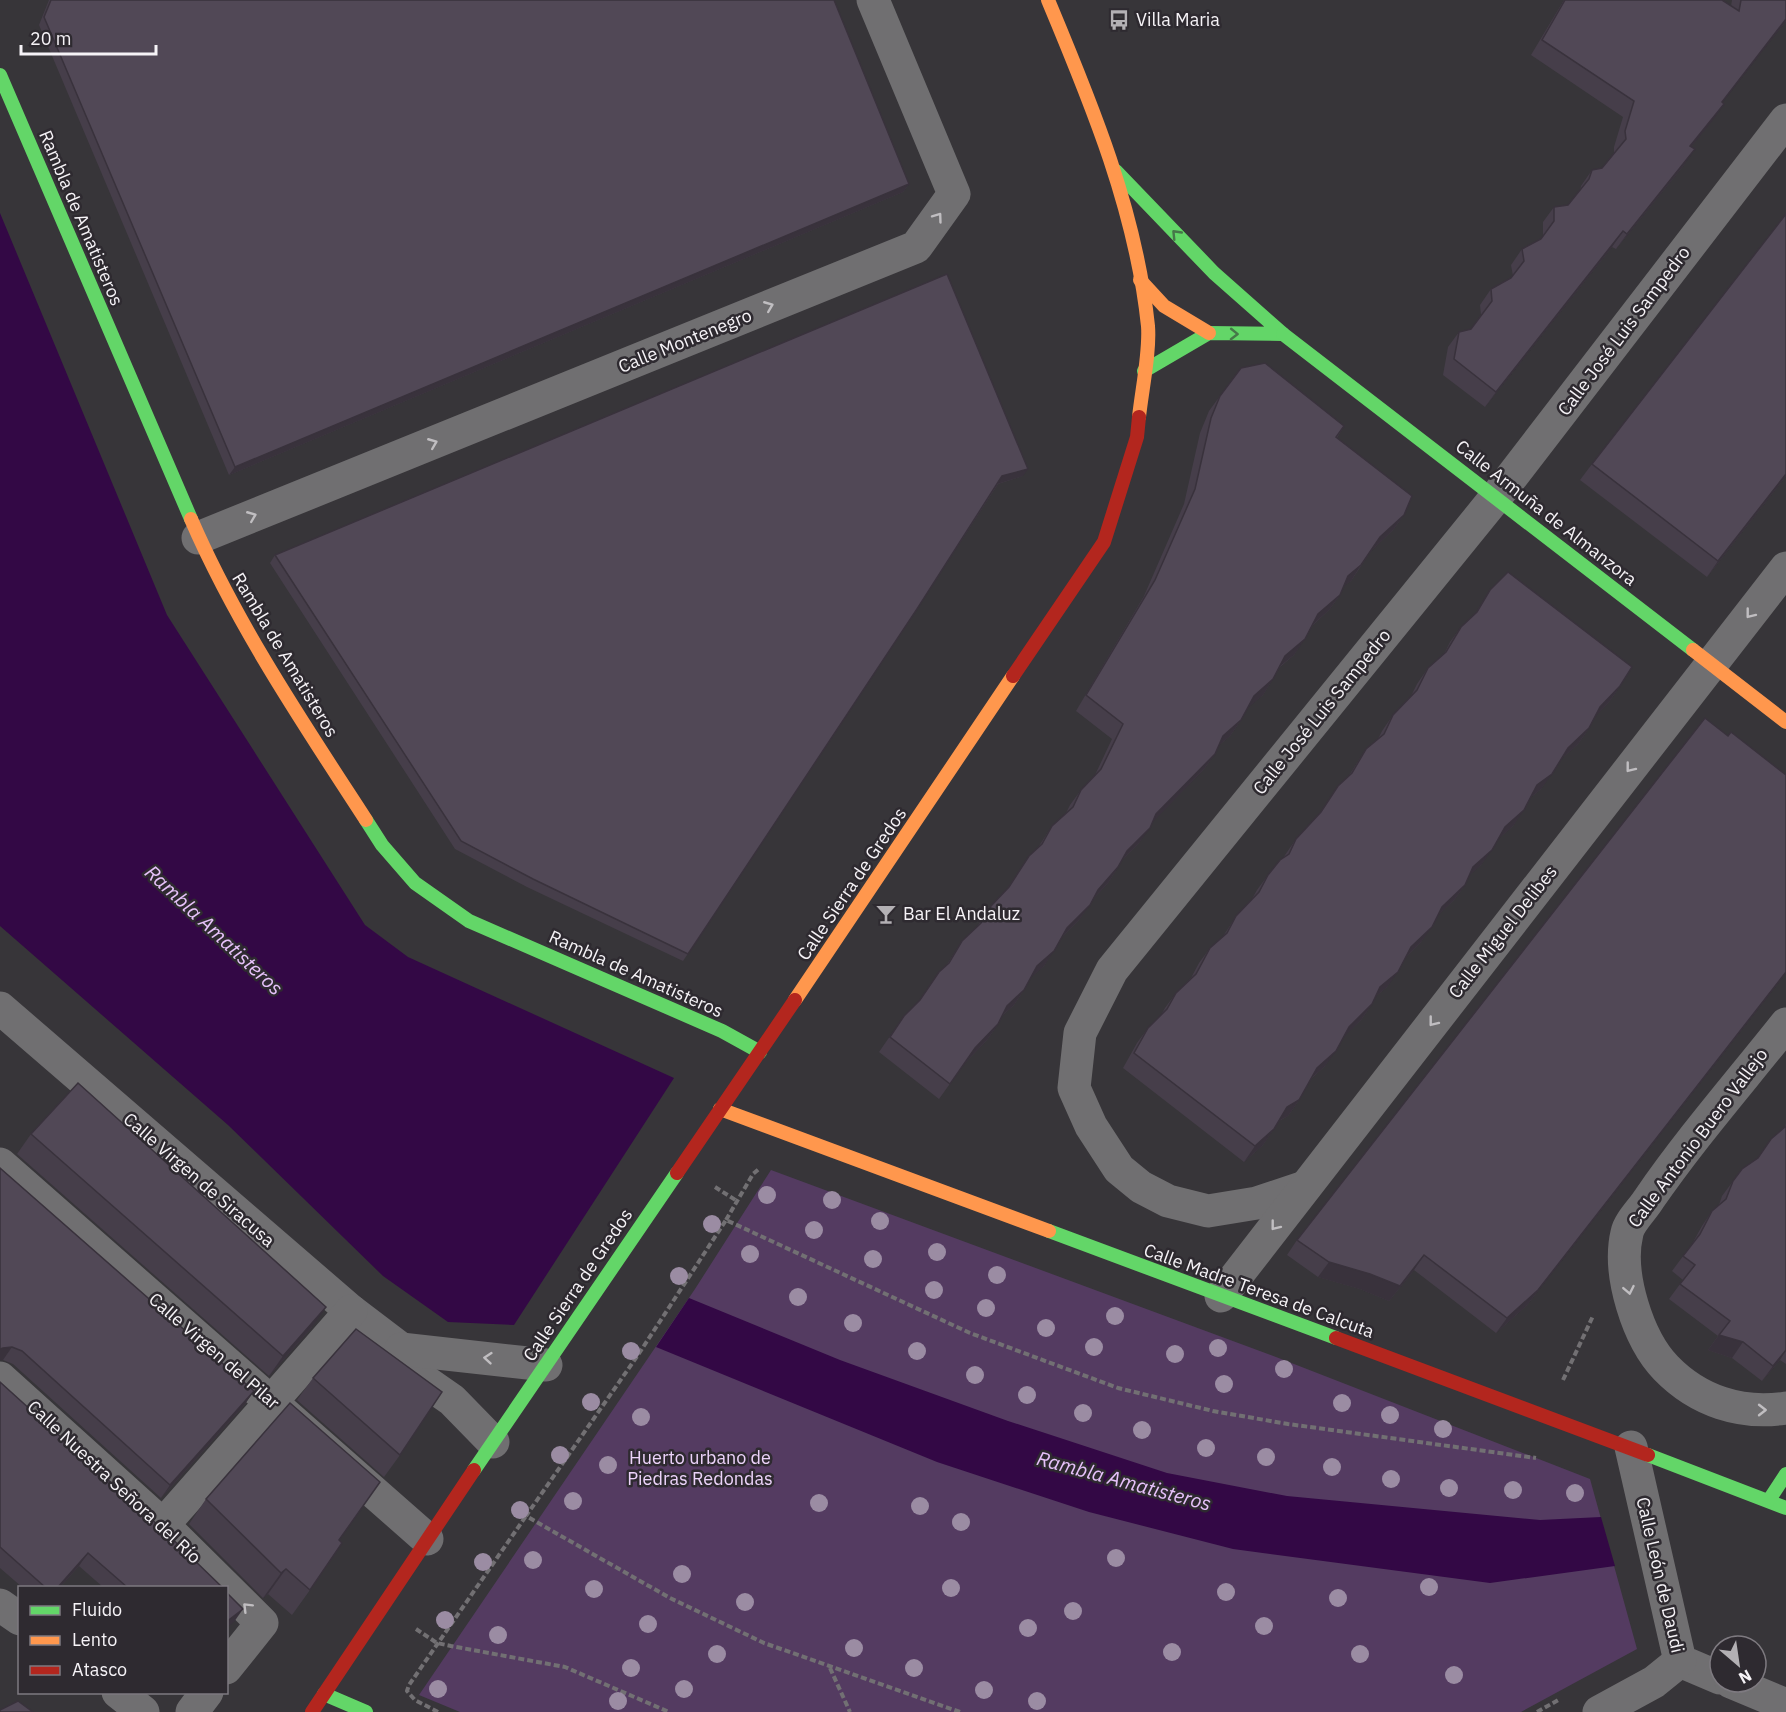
<svg xmlns="http://www.w3.org/2000/svg" width="1786" height="1712" font-family="'IBM Plex Sans',sans-serif">
<style>
.green{fill:#543b61}
.water{fill:#330845}
.lines{fill:none;stroke-linecap:round;stroke-linejoin:round}
.path{stroke:#727073;stroke-width:4;stroke-dasharray:6 3;stroke-linecap:butt}
.street{stroke:#706f71;stroke-width:33}
.fast{stroke:#63d668;stroke-width:14}
.slow{stroke:#ff974d;stroke-width:14}
.jam{stroke:#b3261e;stroke-width:14}
.tree{fill:#9b8ca3}
.wall{fill:#463e4a}
.shaded-wall{fill:#39323c}
.building{fill:#514856;stroke:#39323c;stroke-width:1.5}
.oneway{stroke:#c0bec1}
.oneway2{stroke:#467749}
.labels{text-anchor:middle;stroke-width:5;stroke-linejoin:round;paint-order:stroke}
.poi-label{font-size:18px;fill:#f6f3f7;stroke:#2e2a30;text-anchor:start}
.street-label{font-size:18px;fill:#f6f3f7;stroke:#2e2a30}
.park-label{font-size:18px;fill:#ecd3fa;stroke:#2e2a30}
.water-label{font-size:20px;font-style:italic;fill:#e7c2fb;stroke:#2e2a30}
</style>
<rect width="100%" height="100%" fill="#373539"/>
<polygon class="green" points="771,1170 1276,1357 1590,1479 1637,1649 1521,1712 460,1712 419,1695 695,1289"/>
<g class="water">
<polygon points="0,213 167,615 365,925 408,957 674,1078 514,1325 448,1322 383,1276 228,1125 0,926"/>
<polygon points="689,1298 840,1360 1008,1421 1167,1473 1287,1496 1540,1520 1601,1517 1615,1566 1490,1583 1233,1549 1089,1512 937,1462 656,1347"/>
</g>
<g class="lines">
<g class="path">
<polyline points="715,1187 737,1201"/>
<polyline points="726,1220 753,1174 760,1168"/>
<polyline points="1563,1380 1593,1316"/>
<polyline points="416,1629 437,1643 451,1646 565,1667 669,1712"/>
<polyline points="830,1668 850,1712"/>
<polyline points="438,1712 415,1700 407,1691 409,1685 526,1516"/>
<polyline points="960,1712 764,1643 670,1598 526,1516 638,1355 726,1220 970,1333 1118,1388 1213,1411 1288,1424 1536,1458"/>
<polyline points="1537,1712 1560,1699"/>
</g>
<g class="street">
<polyline points="198,538 916,247 954,194 873,0"/>
<polyline points="0,1008 351,1311 401,1349 419,1377 452,1400 493,1442"/>
<path d="M1786,1024C1740,1082 1691,1138 1649,1199C1643,1209 1629,1222 1627,1233C1617,1274 1638,1339 1666,1368C1698,1401 1741,1415 1786,1408"/>
<polyline points="0,1164 427,1539"/>
<polyline points="1305,1187 1257,1203 1208,1211 1168,1201 1141,1187 1119,1169 1091,1126 1074,1088 1080,1033 1112,970 1496,497 1786,120"/>
<polyline points="1221,1296 1786,568"/>
<polyline points="401,1349 546,1365"/>
<polyline points="0,1378 163,1525 262,1623 226,1668"/>
<polyline points="1631,1447 1680,1661 1720,1678"/>
<polyline points="163,1525 351,1311"/>
<polyline points="0,1605 20,1619"/>
<polyline points="1731,1682 1786,1705"/>
<polyline points="118,1692 143,1712"/>
<polyline points="192,1712 207,1692"/>
<polyline points="1599,1712 1654,1682 1680,1661"/>
</g>
<g class="fast">
<polyline points="0,75 191,519"/>
<polyline points="1116,171 1214,273 1283,334 1209,333 1144,371"/>
<polyline points="1283,334 1693,650"/>
<polyline points="366,820 382,845 415,883 469,921 722,1031 760,1052"/>
<polyline points="1049,1231 1336,1338"/>
<polyline points="1648,1455 1786,1508"/>
<polyline points="474,1470 677,1173"/>
<polyline points="1769,1500 1786,1474"/>
<polyline points="324,1694 366,1712"/>
</g>
<g class="slow">
<path d="M1048,0C1092,105 1136,211 1148,326C1150,352 1142,389 1139,417"/>
<polyline points="1140,280 1164,306 1209,333"/>
<path d="M191,519C237,625 303,723 366,820"/>
<polyline points="1693,650 1786,722"/>
<polyline points="795,1000 1013,676"/>
<polyline points="720,1109 1049,1231"/>
</g>
<g class="jam">
<polyline points="1013,676 1104,542 1137,437 1139,417"/>
<polyline points="677,1173 795,1000"/>
<polyline points="1336,1338 1648,1455"/>
<polyline points="312,1712 474,1470"/>
</g>
</g>
<g class="tree">
<circle cx="767" cy="1195" r="9"/>
<circle cx="832" cy="1200" r="9"/>
<circle cx="880" cy="1221" r="9"/>
<circle cx="712" cy="1224" r="9"/>
<circle cx="814" cy="1230" r="9"/>
<circle cx="937" cy="1252" r="9"/>
<circle cx="750" cy="1254" r="9"/>
<circle cx="873" cy="1259" r="9"/>
<circle cx="997" cy="1275" r="9"/>
<circle cx="679" cy="1276" r="9"/>
<circle cx="934" cy="1290" r="9"/>
<circle cx="798" cy="1297" r="9"/>
<circle cx="986" cy="1308" r="9"/>
<circle cx="1115" cy="1316" r="9"/>
<circle cx="853" cy="1323" r="9"/>
<circle cx="1046" cy="1328" r="9"/>
<circle cx="1094" cy="1347" r="9"/>
<circle cx="1218" cy="1348" r="9"/>
<circle cx="631" cy="1351" r="9"/>
<circle cx="917" cy="1351" r="9"/>
<circle cx="1175" cy="1354" r="9"/>
<circle cx="1284" cy="1369" r="9"/>
<circle cx="975" cy="1375" r="9"/>
<circle cx="1224" cy="1384" r="9"/>
<circle cx="1027" cy="1395" r="9"/>
<circle cx="591" cy="1402" r="9"/>
<circle cx="1342" cy="1403" r="9"/>
<circle cx="1083" cy="1413" r="9"/>
<circle cx="1390" cy="1415" r="9"/>
<circle cx="641" cy="1417" r="9"/>
<circle cx="1443" cy="1429" r="9"/>
<circle cx="1142" cy="1430" r="9"/>
<circle cx="1206" cy="1448" r="9"/>
<circle cx="560" cy="1455" r="9"/>
<circle cx="1266" cy="1457" r="9"/>
<circle cx="608" cy="1465" r="9"/>
<circle cx="1332" cy="1467" r="9"/>
<circle cx="1391" cy="1479" r="9"/>
<circle cx="1449" cy="1488" r="9"/>
<circle cx="1513" cy="1490" r="9"/>
<circle cx="1575" cy="1493" r="9"/>
<circle cx="573" cy="1501" r="9"/>
<circle cx="819" cy="1503" r="9"/>
<circle cx="920" cy="1506" r="9"/>
<circle cx="520" cy="1510" r="9"/>
<circle cx="961" cy="1522" r="9"/>
<circle cx="1116" cy="1558" r="9"/>
<circle cx="533" cy="1560" r="9"/>
<circle cx="483" cy="1562" r="9"/>
<circle cx="682" cy="1574" r="9"/>
<circle cx="1429" cy="1587" r="9"/>
<circle cx="951" cy="1588" r="9"/>
<circle cx="594" cy="1589" r="9"/>
<circle cx="1226" cy="1592" r="9"/>
<circle cx="1338" cy="1598" r="9"/>
<circle cx="745" cy="1602" r="9"/>
<circle cx="1073" cy="1611" r="9"/>
<circle cx="445" cy="1620" r="9"/>
<circle cx="648" cy="1624" r="9"/>
<circle cx="1264" cy="1626" r="9"/>
<circle cx="1028" cy="1628" r="9"/>
<circle cx="498" cy="1635" r="9"/>
<circle cx="854" cy="1648" r="9"/>
<circle cx="1172" cy="1652" r="9"/>
<circle cx="717" cy="1654" r="9"/>
<circle cx="1360" cy="1654" r="9"/>
<circle cx="631" cy="1668" r="9"/>
<circle cx="914" cy="1668" r="9"/>
<circle cx="1454" cy="1675" r="9"/>
<circle cx="438" cy="1689" r="9"/>
<circle cx="684" cy="1689" r="9"/>
<circle cx="984" cy="1690" r="9"/>
<circle cx="618" cy="1701" r="9"/>
<circle cx="1037" cy="1701" r="9"/>
</g>
<g class="wall">
<polygon points="49,0 834,0 909,184 903,192 229,475 39,25"/>
<polygon points="1564,0 1722,0 1731,6 1732,0 1786,0 1786,21 1722,102 1724,104 1691,147 1684,165 1616,249 1612,247 1485,407 1443,375 1448,347 1459,332 1471,329 1481,315 1480,305 1491,289 1511,278 1513,276 1511,265 1522,249 1541,239 1543,236 1543,222 1554,207 1568,205 1580,191 1581,186 1592,170 1602,168 1614,153 1614,147 1623,117 1531,55"/>
<polygon points="1786,214 1786,476 1707,577 1580,480 1592,464"/>
<polygon points="1220,396 1344,426 1337,438 1404,515 1393,530 1371,551 1351,581 1343,586 1340,595 1329,610 1313,625 1294,655 1280,667 1263,695 1248,707 1241,720 1230,736 1218,746 1215,754 1204,769 1152,822 1139,843 1122,860 1118,867 1108,883 1093,899 1079,920 1061,938 1044,966 1031,977 1024,990 1014,1005 1002,1016 998,1024 987,1040 964,1064 939,1099 879,1052 904,1016 919,1002 939,972 946,966 962,941 976,928 991,906 1007,889 1029,856 1037,849 1052,826 1066,813 1070,805 1081,790 1095,775 1112,739 1076,711 1144,596 1184,504 1200,433 1209,411"/>
<polygon points="1023,476 998,484 917,609 683,961 527,887 455,849 270,563 275,555"/>
<polygon points="1490,590 1620,686 1609,702 1595,716 1589,728 1578,744 1560,760 1541,789 1530,798 1513,826 1498,839 1481,865 1468,876 1465,885 1454,900 1437,916 1421,942 1405,958 1387,987 1375,997 1372,1004 1361,1020 1343,1037 1325,1066 1311,1079 1299,1100 1288,1116 1279,1121 1263,1145 1244,1162 1123,1068 1137,1043 1148,1028 1161,1015 1165,1008 1176,993 1191,978 1199,963 1210,948 1222,938 1236,916 1252,899 1257,890 1268,875 1283,858 1296,839 1318,816 1338,786 1348,777 1366,749 1378,739 1382,731 1393,715 1411,696 1417,684 1428,668 1443,656 1450,642 1461,627 1474,616"/>
<polygon points="1728,736 1786,775 1786,973 1527,1305 1496,1333 1414,1270 1389,1301 1360,1289 1318,1277 1287,1255 1297,1240"/>
<polygon points="1786,1124 1786,1364 1780,1360 1762,1381 1732,1358 1708,1350 1718,1336 1669,1299 1683,1280 1672,1271 1692,1244 1702,1226 1712,1211 1719,1205 1722,1196 1742,1169 1758,1159 1784,1128"/>
<polygon points="31,1134 312,1327 269,1376 17,1154"/>
<polygon points="0,1168 254,1391 245,1404 161,1498 13,1364 3,1360"/>
<polygon points="313,1378 400,1455 384,1477 297,1400"/>
<polygon points="0,1382 222,1587 103,1587 79,1566 60,1587 22,1587 0,1568"/>
<polygon points="206,1499 339,1540 310,1590 292,1615 268,1594 263,1598 189,1524"/>
</g>
<g class="shaded-wall">
<polygon points="1786,19 1786,21 1711,117 1722,102"/>
<polygon points="1724,104 1713,120 1679,162 1690,146"/>
<polygon points="1695,149 1684,165 1616,249 1627,234"/>
<polygon points="909,184 903,192 229,475 235,467"/>
<polygon points="1623,231 1612,247 1485,407 1496,392"/>
<polygon points="1028,469 1023,476 997,484 1002,476"/>
<polygon points="1786,474 1786,476 1707,577 1718,561"/>
<polygon points="1404,515 1393,530 1369,553 1380,537"/>
<polygon points="1361,565 1351,581 1337,591 1348,576"/>
<polygon points="1340,595 1329,610 1307,630 1318,614"/>
<polygon points="1305,639 1294,655 1274,671 1285,656"/>
<polygon points="1273,679 1263,695 1243,712 1254,696"/>
<polygon points="1620,686 1609,702 1589,723 1600,707"/>
<polygon points="1241,720 1230,736 1212,751 1223,736"/>
<polygon points="1589,728 1578,744 1557,763 1568,748"/>
<polygon points="1215,754 1204,769 1146,829 1156,814"/>
<polygon points="1552,774 1541,789 1526,801 1537,785"/>
<polygon points="1524,810 1513,826 1494,843 1505,827"/>
<polygon points="1150,828 1139,843 1116,866 1127,851"/>
<polygon points="1492,850 1481,865 1462,882 1473,867"/>
<polygon points="1118,867 1108,883 1087,905 1098,890"/>
<polygon points="1465,885 1454,900 1431,922 1442,907"/>
<polygon points="1090,905 1079,920 1056,943 1067,928"/>
<polygon points="1432,927 1421,942 1400,963 1411,947"/>
<polygon points="1054,951 1044,966 1026,982 1037,966"/>
<polygon points="1398,972 1387,987 1369,1002 1380,987"/>
<polygon points="1786,972 1786,973 1527,1305 1496,1333 1507,1318"/>
<polygon points="1024,990 1014,1005 996,1021 1007,1006"/>
<polygon points="1372,1004 1361,1020 1338,1043 1349,1027"/>
<polygon points="998,1024 987,1040 964,1064 975,1048"/>
<polygon points="1336,1051 1325,1066 1306,1083 1317,1068"/>
<polygon points="1299,1100 1288,1116 1276,1122 1287,1107"/>
<polygon points="1274,1129 1263,1145 1244,1162 1255,1146"/>
<polygon points="1424,1255 1414,1270 1389,1301 1360,1289 1318,1277 1329,1262"/>
<polygon points="326,1307 312,1327 269,1376 283,1356"/>
<polygon points="1719,1335 1743,1342 1732,1358 1708,1350"/>
<polygon points="12,1347 3,1360 0,1360 0,1349 3,1348"/>
<polygon points="1786,1350 1780,1360 1762,1381 1773,1366"/>
<polygon points="254,1391 245,1404 161,1498 170,1485"/>
<polygon points="88,1553 79,1566 60,1587 58,1587"/>
<polygon points="286,1569 268,1594 263,1598 281,1573"/>
<polygon points="243,1609 234,1622 226,1628 226,1622"/>
</g>
<g class="building">
<polygon points="51,0 834,0 909,184 235,467 44,17"/>
<polygon points="1565,0 1722,0 1739,11 1741,0 1786,0 1786,19 1722,102 1724,104 1690,146 1695,149 1627,234 1623,231 1496,392 1454,359 1459,332 1471,329 1492,301 1491,289 1511,278 1524,261 1522,249 1541,239 1554,221 1554,207 1568,205 1589,179 1592,170 1602,168 1626,139 1625,131 1634,101 1542,40"/>
<polygon points="1786,214 1786,474 1718,561 1592,464"/>
<polygon points="947,274 1028,469 1002,476 917,609 688,954 533,879 461,841 275,555"/>
<polygon points="1265,363 1344,426 1336,437 1412,496 1404,515 1380,537 1361,565 1348,576 1340,595 1318,614 1305,639 1285,656 1273,679 1254,696 1241,720 1223,736 1215,754 1156,814 1150,828 1127,851 1118,867 1098,890 1090,905 1067,928 1054,951 1037,966 1024,990 1007,1006 998,1024 975,1048 950,1084 890,1037 904,1016 920,1000 939,972 949,963 962,941 981,923 991,906 1009,887 1029,856 1042,844 1052,826 1073,807 1081,790 1101,769 1123,724 1086,695 1155,580 1195,489 1211,418 1220,396 1241,368"/>
<polygon points="1508,572 1632,667 1620,686 1600,707 1589,728 1568,748 1552,774 1537,785 1524,810 1505,827 1492,850 1473,867 1465,885 1442,907 1432,927 1411,947 1398,972 1380,987 1372,1004 1349,1027 1336,1051 1317,1068 1299,1100 1287,1107 1274,1129 1255,1146 1134,1053 1148,1028 1167,1009 1176,993 1196,974 1210,948 1227,933 1236,916 1259,892 1268,875 1280,860 1289,854 1296,839 1321,812 1338,786 1352,773 1366,749 1384,734 1393,715 1417,690 1428,668 1446,652 1461,627 1477,612 1490,590"/>
<polygon points="1705,718 1728,736 1731,732 1786,775 1786,972 1538,1290 1507,1318 1424,1255 1400,1286 1370,1274 1329,1262 1297,1240"/>
<polygon points="78,1083 326,1307 283,1356 31,1134"/>
<polygon points="1786,1126 1786,1350 1773,1366 1743,1342 1719,1335 1730,1321 1680,1284 1695,1265 1683,1256 1700,1234 1712,1211 1726,1199 1733,1181 1742,1169 1758,1158 1771,1139"/>
<polygon points="0,1168 254,1391 170,1485 22,1351 12,1347 3,1348 0,1349"/>
<polygon points="356,1329 442,1392 400,1455 313,1378"/>
<polygon points="0,1382 159,1526 222,1587 127,1587 88,1553 58,1587 45,1587 0,1547"/>
<polygon points="290,1403 380,1482 339,1540 342,1543 310,1590 286,1569 281,1573 206,1499"/>
<polygon points="226,1592 243,1609 226,1622"/>
<polygon points="18,1701 33,1712 0,1712 0,1710"/>
</g>
<defs><path id="oneway-chevron" d="M-2-3.5L2.5 0L-2 3.5" fill="none" stroke-width="1.6" stroke-linecap="round" stroke-linejoin="round" transform="scale(1.5)"/></defs>
<g class="oneway">
<use href="#oneway-chevron" transform="translate(938 217) rotate(-54)"/>
<use href="#oneway-chevron" transform="translate(769 306) rotate(-22)"/>
<use href="#oneway-chevron" transform="translate(433 443) rotate(-22)"/>
<use href="#oneway-chevron" transform="translate(252 516) rotate(-22)"/>
<use href="#oneway-chevron" transform="translate(1750 614) rotate(128)"/>
<use href="#oneway-chevron" transform="translate(1630 768) rotate(128)"/>
<use href="#oneway-chevron" transform="translate(1433 1022) rotate(128)"/>
<use href="#oneway-chevron" transform="translate(1275 1226) rotate(128)"/>
<use href="#oneway-chevron" transform="translate(1629 1290) rotate(79)"/>
<use href="#oneway-chevron" transform="translate(488 1358) rotate(-175)"/>
<use href="#oneway-chevron" transform="translate(1762 1410)"/>
<use href="#oneway-chevron" transform="translate(247 1607) rotate(-135)"/>
</g>
<g class="oneway2">
<use href="#oneway-chevron" transform="translate(1176 234) rotate(-134)"/>
<use href="#oneway-chevron" transform="translate(1234 334) rotate(1)"/>
</g>
<defs>
<g id="bus-bare" transform="scale(1.62)"><path d="M-5-6H5V4H4V6H2V4H-2V6H-4V4H-5ZM-3.5-4V0h7V-4ZM-3.5 1.2v1.5H-2V1.2ZM2 1.2v1.5H3.5V1.2Z" fill="#b3b0b4" stroke="#2e2a30" stroke-width="2.5" paint-order="stroke"/></g>
<g id="bar-bare" transform="scale(1.62)"><path d="M-6-5H6L.8 .8V4.5H3.5V6h-7V4.5H-.8V.8Z" fill="#b3b0b4" stroke="#2e2a30" stroke-width="2.5" paint-order="stroke"/></g>
</defs>
<g fill-rule="evenodd">
<use href="#bus-bare" x="1119" y="20"/>
<use href="#bar-bare" x="886" y="914"/>
</g>
<g class="labels">
<g class="poi-label">
<text x="1136" y="26">Villa Maria</text>
<text x="903" y="920">Bar El Andaluz</text>
</g>
<g class="street-label">
<text transform="translate(81 218) rotate(67)" y="6">Rambla de Amatisteros</text>
<text transform="translate(1624 331) rotate(-53)" y="6">Calle José Luis Sampedro</text>
<text transform="translate(685 341) rotate(-22)" y="6">Calle Montenegro</text>
<text transform="translate(1546 513) rotate(38)" y="6">Calle Armuña de Almanzora</text>
<text transform="translate(285 655) rotate(59)" y="6">Rambla de Amatisteros</text>
<text transform="translate(1322 712) rotate(-51)" y="6">Calle José Luis Sampedro</text>
<text transform="translate(852 884) rotate(-56)" y="6">Calle Sierra de Gredos</text>
<text transform="translate(1503 932) rotate(-52)" y="6">Calle Miguel Delibes</text>
<text transform="translate(636 974) rotate(24)" y="6">Rambla de Amatisteros</text>
<text transform="translate(1698 1138) rotate(-53)" y="6">Calle Antonio Buero Vallejo</text>
<text transform="translate(199 1180) rotate(41)" y="6">Calle Virgen de Siracusa</text>
<text transform="translate(578 1285) rotate(-56)" y="6">Calle Sierra de Gredos</text>
<text transform="translate(1259 1291) rotate(20)" y="6">Calle Madre Teresa de Calcuta</text>
<text transform="translate(214 1351) rotate(41)" y="6">Calle Virgen del Pilar</text>
<text transform="translate(114 1482) rotate(43)" y="6">Calle Nuestra Señora del Río</text>
<text transform="translate(1660 1575) rotate(77)" y="6">Calle León de Daudi</text>
</g>
<g class="park-label">
<text x="700" y="1464">Huerto urbano de<tspan x="700" dy="21">Piedras Redondas</tspan></text>
</g>
<g class="water-label">
<text transform="translate(214 930) rotate(43)" y="7">Rambla Amatisteros</text>
<text transform="translate(1124 1481) rotate(15)" y="7">Rambla Amatisteros</text>
</g>
</g>
<rect x="18" y="1586" width="210" height="108" fill="#2e2a30" stroke="#7e7a80" stroke-width="1.5"/>
<rect x="30" y="1606" width="30" height="9" fill="#63d668" stroke="#7e7a80" stroke-width="1.5"/>
<text x="72" y="1616" font-size="18" fill="#f6f3f7">Fluido</text>
<rect x="30" y="1636" width="30" height="9" fill="#ff974d" stroke="#7e7a80" stroke-width="1.5"/>
<text x="72" y="1646" font-size="18" fill="#f6f3f7">Lento</text>
<rect x="30" y="1666" width="30" height="9" fill="#b3261e" stroke="#7e7a80" stroke-width="1.5"/>
<text x="72" y="1676" font-size="18" fill="#f6f3f7">Atasco</text>
<g transform="translate(1738 1664) rotate(151)"><circle r="28" fill="#2e2a30" stroke="#7e7a80" stroke-width="1.5"/>
<path d="M0-4.5L10 22L0 15L-10 22Z" fill="#b3b0b4"/>
<text y="-9" font-size="16" font-weight="bold" text-anchor="middle" fill="#f6f3f7">N</text>
</g>
<path d="M21 45v9h135v-9" fill="none" stroke="#f6f3f7" stroke-width="3"/>
<text x="30" y="45" font-size="18" fill="#f6f3f7" stroke="#2e2a30" stroke-width="4.5" paint-order="stroke">20 m</text>
</svg>
